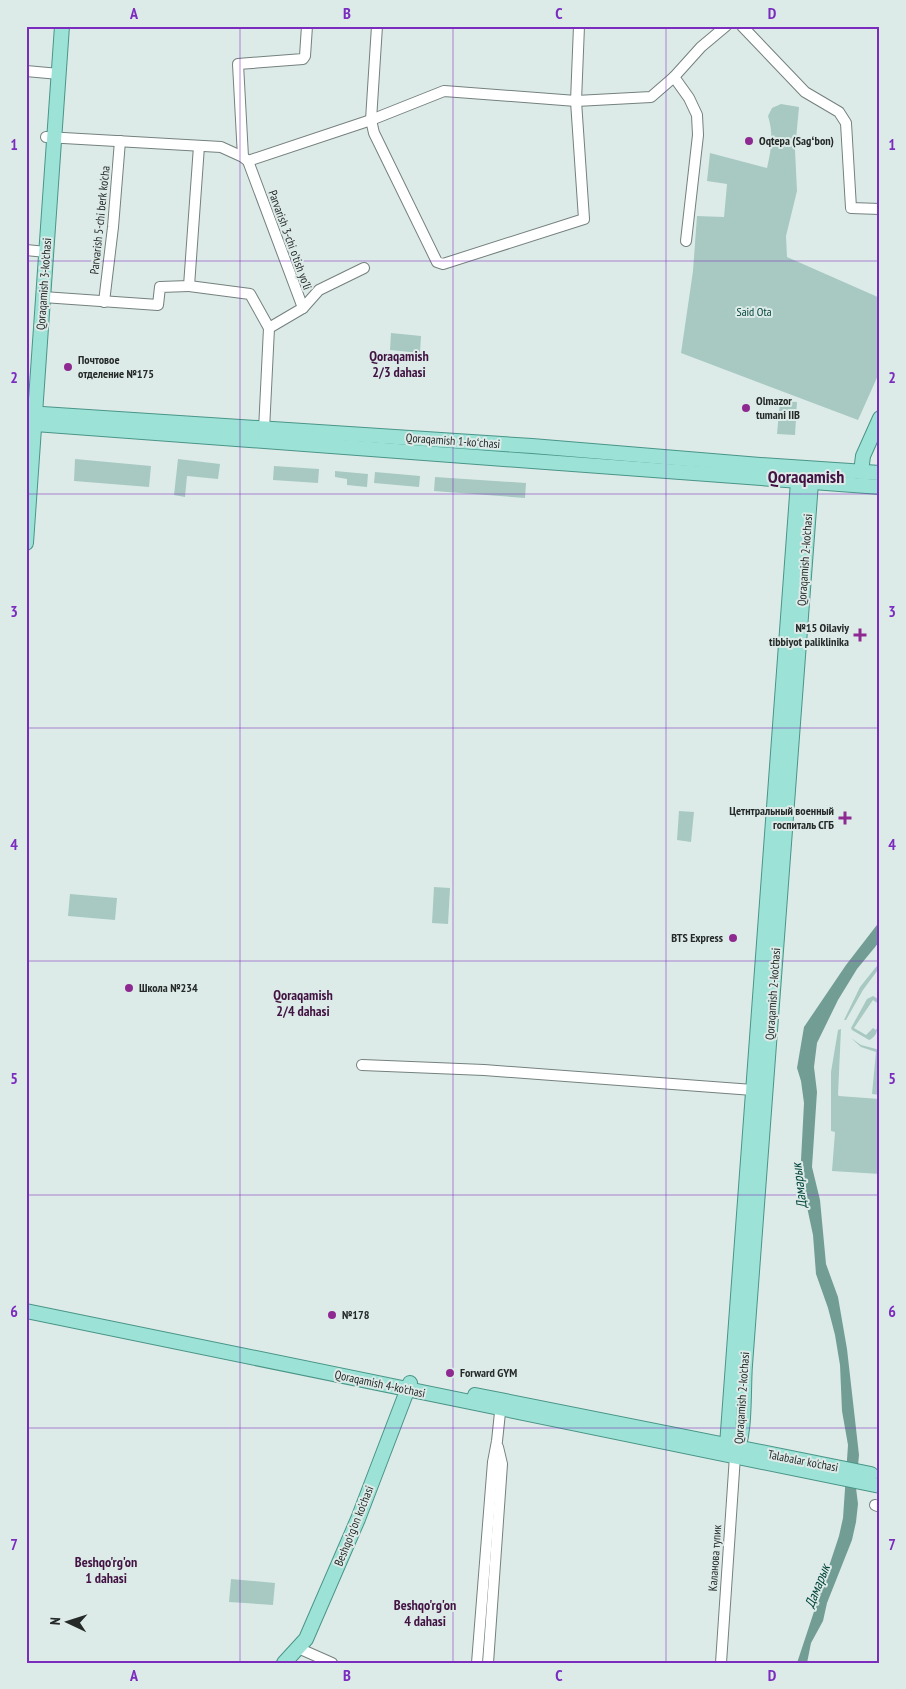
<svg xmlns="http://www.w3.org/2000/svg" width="906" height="1689" font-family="'PT Sans Narrow',sans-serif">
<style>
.green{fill:#a7c9c2}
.water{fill:#729d94}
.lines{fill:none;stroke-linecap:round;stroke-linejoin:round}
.minor-casing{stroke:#74817e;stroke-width:12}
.major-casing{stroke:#499588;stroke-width:16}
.minor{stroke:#fff;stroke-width:10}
.major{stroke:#9de2d6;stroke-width:14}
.grid{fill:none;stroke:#7b2cbf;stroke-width:1;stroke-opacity:0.55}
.poi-dot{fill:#8d2990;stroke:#ddebe8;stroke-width:2}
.labels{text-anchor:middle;stroke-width:4;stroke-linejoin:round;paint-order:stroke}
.poi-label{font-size:12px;font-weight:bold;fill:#252a29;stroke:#ddebe8;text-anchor:start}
.street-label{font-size:12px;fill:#252a29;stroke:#ddebe8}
.park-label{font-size:12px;fill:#00433b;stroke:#ddebe8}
.neighbourhood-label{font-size:14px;font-weight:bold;fill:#421243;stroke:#ddebe8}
.water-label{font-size:14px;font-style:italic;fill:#00443b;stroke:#ddebe8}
.district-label{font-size:18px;font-weight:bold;fill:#421243;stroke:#ddebe8}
.neatline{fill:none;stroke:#7b2cbf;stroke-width:2}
.grid-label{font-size:16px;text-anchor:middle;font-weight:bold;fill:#7b2cbf}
</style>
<rect width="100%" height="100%" fill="#ddebe8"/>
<g class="green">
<path d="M781,104L799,107L795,150L797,191L786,236L787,257L880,298V371L858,420L681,353L693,271L697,216L724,217L727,184L707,181L710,153L767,168C771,150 774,135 768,116L772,108Z"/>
<polygon points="391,333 421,336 420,353 390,350"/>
<polygon points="780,401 797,402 795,435 777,434"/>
<polygon points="75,459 151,466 149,487 74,481"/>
<polygon points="178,459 220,464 218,479 187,476 185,497 174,495"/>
<polygon points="274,466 319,469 318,483 273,480"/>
<polygon points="335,471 368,474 367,487 347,485 347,479 335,477"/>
<polygon points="375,472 420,476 419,487 374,483"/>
<polygon points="435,477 526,483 525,498 434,491"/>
<polygon points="679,811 694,812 691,842 677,840"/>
<polygon points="434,887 450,888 448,924 432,923"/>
<polygon points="70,894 117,898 115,920 68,916"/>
<polygon points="880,962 880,967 863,990 846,1020 844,1020 860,987"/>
<path d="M873,996L880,1000V1005L873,1000L854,1028L866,1035L873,1028L876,1030L877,1028C878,1033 873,1039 869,1040L852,1030L851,1028L867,999Z"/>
<polygon points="841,1029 838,1095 839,1096 880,1099 880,1174 832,1171 835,1132 831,1131 831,1072 838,1030"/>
<polygon points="851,1038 861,1045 880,1050 880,1095 872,1094 876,1052 861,1047"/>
<polygon points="231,1579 275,1583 273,1605 229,1602"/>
</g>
<polygon class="water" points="880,921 880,941 857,969 838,1000 817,1043 814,1067 817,1092 812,1167 820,1200 826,1264 838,1297 847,1349 859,1455 856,1488 858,1504 856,1522 852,1540 827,1603 823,1621 811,1643 807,1663 797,1663 839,1536 843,1518 848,1445 842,1411 840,1365 835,1335 828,1308 816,1274 813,1235 804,1193 801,1160 804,1103 801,1081 797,1068 804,1027 846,965"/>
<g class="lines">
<g class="minor-casing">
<g id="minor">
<polyline points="377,26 371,120 374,133 437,262 443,264 584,219 576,101 579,26"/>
<polyline points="742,26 805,92 839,112 846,123 851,208 880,209"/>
<polyline points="26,71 59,74"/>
<polyline points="674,77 689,98 697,115 698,135 686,241"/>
<polyline points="46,137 221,147 243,157 248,161 303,308"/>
<polyline points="243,157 238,64 303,59 305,56 307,26"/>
<polyline points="248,161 371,120 444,91 576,101 651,97 674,77 701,47 726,26"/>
<polyline points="26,250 46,252"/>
<polyline points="189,286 250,294 269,328"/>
<polyline points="43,297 158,305 160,287 189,286 199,146"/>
<polyline points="104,302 113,227 120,141"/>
<polyline points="269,328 303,308 319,290 364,268"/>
<polyline points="264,430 269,328"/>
<polyline points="362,1065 484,1070 753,1090"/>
<polyline points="875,1505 880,1507"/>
<polyline points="298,1648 332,1663"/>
<polyline points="477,1663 493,1462 497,1441 501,1403"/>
<polyline points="488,1663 502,1464 498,1447"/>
<polyline points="721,1663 735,1456"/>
</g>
</g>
<g class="major-casing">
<g id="major">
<polyline points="27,413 532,446 760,465 880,473"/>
<polyline points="35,424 880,487"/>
<polyline points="861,472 863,456 880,418"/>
<polyline points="26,543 62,26"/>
<polyline points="26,1311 880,1486"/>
<polyline points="475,1395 871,1474"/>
<polyline points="735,1456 727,1445 799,468"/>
<path d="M735,1456C746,1435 743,1390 745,1365L812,469"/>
<polyline points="284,1663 306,1639 358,1519 410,1383"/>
</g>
</g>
<use href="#minor" class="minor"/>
<use href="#major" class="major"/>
</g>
<path class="grid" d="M240,26V1663M453,26V1663M666,26V1663M26,261H880M26,494H880M26,728H880M26,961H880M26,1195H880M26,1428H880"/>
<g class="poi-dot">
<circle cx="749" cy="141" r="5"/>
<circle cx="68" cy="367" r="5"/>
<circle cx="746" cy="408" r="5"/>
<path d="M857.5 627.5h5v5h5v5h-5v5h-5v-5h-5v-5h5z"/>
<path d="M842.5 810.5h5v5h5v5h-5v5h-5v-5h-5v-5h5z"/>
<circle cx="733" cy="938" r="5"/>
<circle cx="129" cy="988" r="5"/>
<circle cx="332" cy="1315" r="5"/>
<circle cx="450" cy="1373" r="5"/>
</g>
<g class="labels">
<g class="poi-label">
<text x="759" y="145">Oqtepa (Sagʻbon)</text>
<text x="78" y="364">Почтовое<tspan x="78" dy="14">отделение №175</tspan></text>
<text x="756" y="405">Olmazor<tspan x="756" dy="14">tumani IIB</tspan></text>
<text x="849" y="632" text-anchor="end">№15 Oilaviy<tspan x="849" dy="14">tibbiyot paliklinika</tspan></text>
<text x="834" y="815" text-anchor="end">Цетнтральный военный<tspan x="834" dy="14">госпиталь СГБ</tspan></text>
<text x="723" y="942" text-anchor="end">BTS Express</text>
<text x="139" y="992">Школа №234</text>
<text x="342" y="1319">№178</text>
<text x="460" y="1377">Forward GYM</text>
</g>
<g class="street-label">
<text transform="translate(100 220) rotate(-84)" y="4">Parvarish 5-chi berk ko'cha</text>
<text transform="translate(290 240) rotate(70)" y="4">Parvarish 3-chi o'tish yo'li</text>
<text transform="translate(44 284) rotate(-86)" y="4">Qoraqamish 3-ko'chasi</text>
<text transform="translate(453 441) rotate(4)" y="4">Qoraqamish 1-koʻchasi</text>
<text transform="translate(805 560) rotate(-86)" y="4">Qoraqamish 2-ko'chasi</text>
<text transform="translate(773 994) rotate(-86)" y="4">Qoraqamish 2-ko'chasi</text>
<text transform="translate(380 1384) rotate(12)" y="4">Qoraqamish 4-ko'chasi</text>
<text transform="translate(742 1398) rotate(-86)" y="4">Qoraqamish 2-ko'chasi</text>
<text transform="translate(803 1461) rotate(11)" y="4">Talabalar ko'chasi</text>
<text transform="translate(354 1526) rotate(-68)" y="4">Beshqo'rg'on ko'chasi</text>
<text transform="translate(715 1558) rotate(-86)" y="4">Каланова тупик</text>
</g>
<g class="park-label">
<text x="754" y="316">Said Ota</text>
</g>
<g class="neighbourhood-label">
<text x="399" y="361">Qoraqamish<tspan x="399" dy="16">2/3 dahasi</tspan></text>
<text x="303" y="1000">Qoraqamish<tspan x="303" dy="16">2/4 dahasi</tspan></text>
<text x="106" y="1567">Beshqo'rg'on<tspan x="106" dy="16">1 dahasi</tspan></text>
<text x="425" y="1610">Beshqo'rg'on<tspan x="425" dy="16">4 dahasi</tspan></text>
</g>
<g class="water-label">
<text transform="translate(799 1186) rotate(-97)" y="5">Дамарык</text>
<text transform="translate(817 1586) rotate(-68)" y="5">Дамарык</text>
</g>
<g class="district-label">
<text x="806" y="483">Qoraqamish</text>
</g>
</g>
<rect width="906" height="1689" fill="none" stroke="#ddebe8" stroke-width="55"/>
<g transform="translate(68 1622) rotate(274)" stroke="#ddebe8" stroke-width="4" paint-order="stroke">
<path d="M0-4L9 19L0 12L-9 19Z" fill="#252a29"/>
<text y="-8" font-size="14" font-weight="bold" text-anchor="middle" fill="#252a29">N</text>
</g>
<rect x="28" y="28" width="850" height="1634" class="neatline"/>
<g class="grid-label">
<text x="134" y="19">A</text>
<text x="347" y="19">B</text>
<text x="559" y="19">C</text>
<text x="772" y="19">D</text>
<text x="14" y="150">1</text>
<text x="892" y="150">1</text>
<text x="14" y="383">2</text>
<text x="892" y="383">2</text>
<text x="14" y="617">3</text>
<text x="892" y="617">3</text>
<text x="14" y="850">4</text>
<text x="892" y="850">4</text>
<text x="14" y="1084">5</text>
<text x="892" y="1084">5</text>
<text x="14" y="1317">6</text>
<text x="892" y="1317">6</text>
<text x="14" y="1550">7</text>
<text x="892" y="1550">7</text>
<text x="134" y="1681">A</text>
<text x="347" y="1681">B</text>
<text x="559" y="1681">C</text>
<text x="772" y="1681">D</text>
</g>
</svg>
